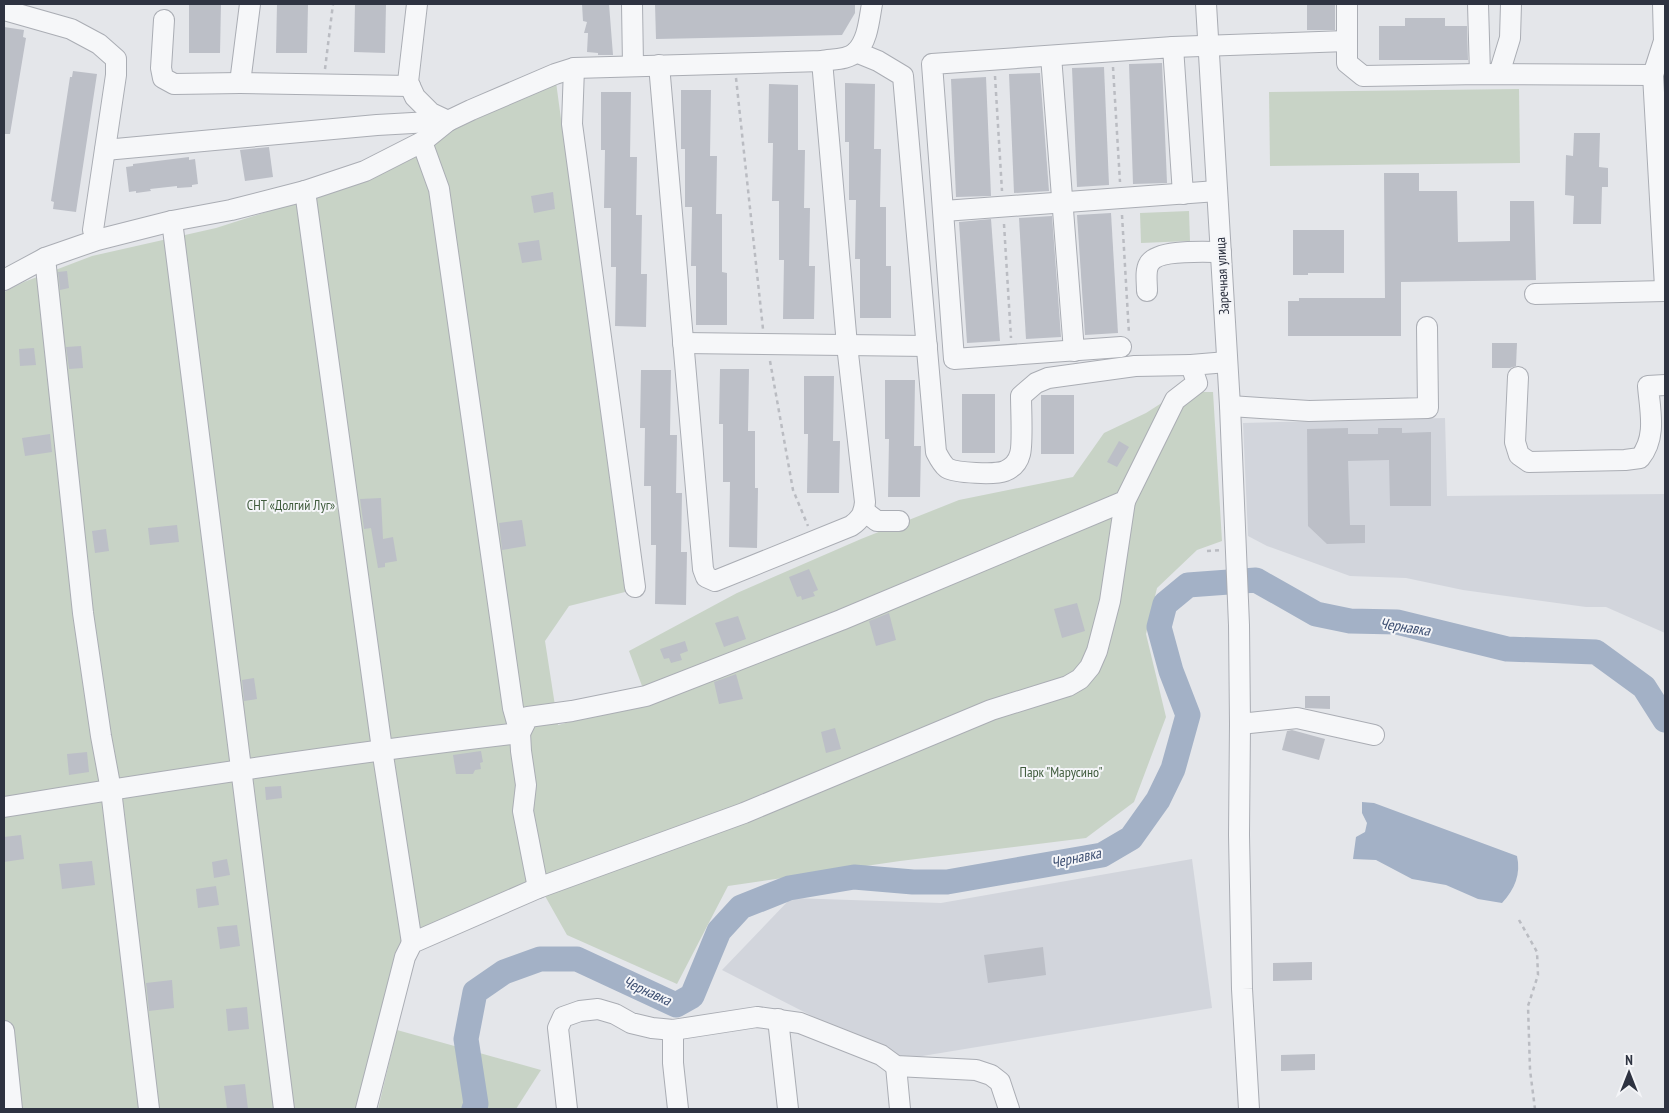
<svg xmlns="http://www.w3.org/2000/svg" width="1669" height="1113" font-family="'PT Sans Narrow',sans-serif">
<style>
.built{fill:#d2d5dc}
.green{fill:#c8d3c6}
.water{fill:#a3b1c6}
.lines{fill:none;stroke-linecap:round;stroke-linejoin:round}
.river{stroke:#a3b1c6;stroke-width:25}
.building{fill:#bcbfc7}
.minor-casing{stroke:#aaadb4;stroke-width:22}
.path{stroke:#babcc2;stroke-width:2.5;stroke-dasharray:4 4;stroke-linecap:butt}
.minor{stroke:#f6f7f9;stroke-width:20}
.labels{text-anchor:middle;stroke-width:4;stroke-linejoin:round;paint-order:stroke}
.street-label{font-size:14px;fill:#2e3341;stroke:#f4f5f8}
.park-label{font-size:14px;fill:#3f5b3c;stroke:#f4f5f8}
.water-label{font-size:15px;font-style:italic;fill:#3c4e71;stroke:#f4f5f8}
</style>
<rect width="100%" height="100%" fill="#e4e6ea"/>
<g class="built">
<polygon points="1445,418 1447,496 1665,494 1665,633 1606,607 1586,607 1463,590 1406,578 1350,576 1267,546 1248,536 1243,423"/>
<polygon points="1192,859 1212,1008 898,1060 722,970 791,898 941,903"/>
</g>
<g class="green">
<polygon points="556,82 625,592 569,606 545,641 558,725 648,702 629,651 737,593 861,539 959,500 1073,477 1104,433 1146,413 1171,397 1201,392 1213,392 1222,541 1197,550 1157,588 1146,634 1166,717 1134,802 1086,838 900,861 728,886 677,984 567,935 545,896 416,950 372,1109 4,1109 4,292 24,282 92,256 216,228 285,206 436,138"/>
<polygon points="1519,89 1520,163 1270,166 1269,92"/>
<polygon points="1189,211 1190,241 1141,243 1140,213"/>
<polygon points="397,1030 541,1070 516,1109 378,1109"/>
</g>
<path class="water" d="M1362,802L1374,803L1517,856C1521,874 1515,889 1502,903L1478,899L1446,885L1412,879L1376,860L1353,859L1356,837L1365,832L1367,823L1362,813Z"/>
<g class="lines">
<polyline class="river" points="474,1109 476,1104 466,1039 475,992 504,972 540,959 577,959 676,1005 692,996 719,931 741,907 789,888 854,877 913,882 947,882 1102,855 1131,838 1158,800 1173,769 1188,715 1171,671 1159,627 1165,604 1188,585 1256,580 1316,614 1350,621 1397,622 1507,649 1596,652 1644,687 1665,720"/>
</g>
<g class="building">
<polygon points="189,4 221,4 220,53 189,53"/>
<polygon points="277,4 308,4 307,53 276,53"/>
<polygon points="355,4 386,4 385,53 354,52"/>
<polygon points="582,4 609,4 613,55 598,55 598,53 587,52 588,33 584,33 587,22 583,21"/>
<polygon points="655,4 855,4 855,13 842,35 656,39"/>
<rect x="1307" y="4" width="28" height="26"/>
<polygon points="1405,18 1445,18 1445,26 1467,26 1468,60 1379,60 1379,26 1405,26"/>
<polygon points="4,27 24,30 23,37 26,38 10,134 4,134"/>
<polygon points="1162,63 1167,183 1133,184 1129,64"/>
<polygon points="1104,67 1109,185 1077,187 1072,68"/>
<polygon points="73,71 97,74 76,212 53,209 54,202 51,201 70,77 72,77"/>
<polygon points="1040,73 1049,191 1014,193 1009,74"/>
<polygon points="986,77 991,196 956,197 951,79"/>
<polygon points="845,83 875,84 874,149 881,149 880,207 886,207 886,266 891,266 891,318 860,318 860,259 855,259 856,200 849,200 849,142 845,142"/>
<polygon points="769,84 798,85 798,150 805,150 804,208 810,208 809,266 815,266 814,319 783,319 784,260 779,260 779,201 772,201 773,143 768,143"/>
<polygon points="681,90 711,90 710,156 717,156 716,214 722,214 722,272 727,273 727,325 696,325 696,266 691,266 692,207 685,207 685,149 681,149"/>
<polygon points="601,92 631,92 630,157 637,157 636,215 642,215 641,274 647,274 646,327 615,326 616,267 611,267 611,208 604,208 605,150 601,150"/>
<polygon points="1574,133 1600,133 1599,167 1608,168 1608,187 1602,187 1601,224 1573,224 1574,196 1565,195 1566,155 1573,156"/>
<polygon points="269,147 273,177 245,181 240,150"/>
<polygon points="189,157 189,160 195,159 198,184 192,185 192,187 177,188 177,186 150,189 151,191 136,193 136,191 129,192 126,167 133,166 133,164"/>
<polygon points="1384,173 1419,173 1419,191 1457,191 1458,242 1510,241 1510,201 1534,201 1536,280 1401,282 1401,336 1288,336 1288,301 1299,301 1299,298 1385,298"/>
<polygon points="553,192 555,209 534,213 531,196"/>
<polygon points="1111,213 1118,333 1085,335 1077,215"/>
<polygon points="1052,216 1061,337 1026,339 1019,218"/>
<polygon points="991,219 1000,341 967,343 959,222"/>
<polygon points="1293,230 1344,230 1344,273 1308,273 1308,275 1293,275"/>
<polygon points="539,240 542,260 522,263 518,243"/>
<polygon points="67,271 69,288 60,290 58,272"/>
<polygon points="1492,343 1517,343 1516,366 1510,368 1492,368"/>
<polygon points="81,346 83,368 69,369 66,347"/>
<polygon points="34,348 36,365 20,366 19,349"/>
<polygon points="720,369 749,369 748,431 755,431 755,488 758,488 757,548 729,547 730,482 723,482 723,424 719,424"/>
<polygon points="641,370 671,370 670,435 677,435 676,493 682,493 681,552 687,552 686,605 655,604 656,545 651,545 651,486 644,486 645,428 640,428"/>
<polygon points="804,376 834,376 833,441 840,441 839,493 807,493 808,434 804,434"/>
<polygon points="885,380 915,380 914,446 921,446 920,497 888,497 889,439 885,439"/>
<rect x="962" y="394" width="33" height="59"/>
<rect x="1041" y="395" width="33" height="59"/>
<polygon points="1348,428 1348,434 1378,434 1378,428 1402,428 1402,433 1431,432 1431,506 1390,506 1389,460 1348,461 1350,525 1365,525 1365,543 1327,544 1308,526 1307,429"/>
<polygon points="50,434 52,452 25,456 22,438"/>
<polygon points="1119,441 1129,447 1117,467 1107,462"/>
<polygon points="381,498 383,539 393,537 397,561 385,563 385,567 378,568 371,528 364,529 360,499"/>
<polygon points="522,520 526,546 502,550 499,523"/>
<polygon points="177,525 179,542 150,545 148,528"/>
<polygon points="106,529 109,551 95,553 92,531"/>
<polygon points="809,569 818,590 813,592 815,596 802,600 801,596 797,597 789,577"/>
<polygon points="1077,603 1085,631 1062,638 1054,609"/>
<polygon points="889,613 896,640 876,646 869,621"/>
<polygon points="738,616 746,639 724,647 715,623"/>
<polygon points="685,641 688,651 680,654 682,660 671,663 669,658 664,659 660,649"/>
<polygon points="736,674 743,699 719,704 714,682"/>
<polygon points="254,678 257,699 244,701 242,680"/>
<polygon points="1305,696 1330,696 1330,709 1305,708"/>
<polygon points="835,728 841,749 826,753 821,732"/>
<polygon points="1292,730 1325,739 1319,760 1282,750 1287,731"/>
<polygon points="481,751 483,762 480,763 481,769 475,770 473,774 456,774 453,755"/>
<polygon points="87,752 89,772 69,775 67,754"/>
<polygon points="281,786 282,798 266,800 265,787"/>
<polygon points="21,835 24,859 4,862 4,837"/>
<polygon points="227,859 230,875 214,878 212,862"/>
<polygon points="92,861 95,885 62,889 59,864"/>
<polygon points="216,886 219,905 198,908 196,889"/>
<polygon points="237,925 240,946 220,949 217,927"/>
<polygon points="1043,947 1046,975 988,983 984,955"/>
<polygon points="1312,962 1312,980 1273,981 1273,963"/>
<polygon points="172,980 174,1008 149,1011 146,983"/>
<polygon points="247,1007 249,1029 228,1031 226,1009"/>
<polygon points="1315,1054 1315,1070 1281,1071 1281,1055"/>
<polygon points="245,1084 248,1109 227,1109 224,1086"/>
</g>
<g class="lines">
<g class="minor-casing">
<g id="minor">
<polyline points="250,4 240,83 410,86"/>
<polyline points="417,4 408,82 415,97 431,113 448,121"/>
<polyline points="632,4 633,65"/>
<polyline points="1206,4 1230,406 1239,625 1240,724 1239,835 1242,989 1249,1109"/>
<polyline points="1347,4 1347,63 1363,76 1480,74 1653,75"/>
<polyline points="1478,4 1480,74"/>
<polyline points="1663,4 1664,41 1653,75 1665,287"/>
<polyline points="4,10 71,29 99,44 116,59 116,75 93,230"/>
<polyline points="164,20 161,68 163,78 174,84 240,83"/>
<polyline points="1173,47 1347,41"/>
<path d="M856,52L878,61L903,76L936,452C939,458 942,464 947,468C956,473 995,475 1005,471C1012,468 1018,462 1020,454C1023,445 1021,409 1021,396L1036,383L1048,378L1135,366L1191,365"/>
<polyline points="1051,56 1074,351"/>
<path d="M659,65L703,569L706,577L715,581L851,526C860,520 864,514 865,502L847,345L822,61"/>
<polyline points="574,68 572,124 635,587"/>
<polyline points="1499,74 1510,38 1511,4"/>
<polyline points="422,142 439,189 513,708 520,733 521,751 526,785 523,811 538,888"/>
<polyline points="105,150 377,125 448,121"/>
<polyline points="305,191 382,749 412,943"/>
<polyline points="944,211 1217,191"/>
<polyline points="172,221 284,1109"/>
<polyline points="45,258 83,613 101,736 111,790 149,1109"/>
<path d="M4,280L45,258L97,240L172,221L231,210L305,191L365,171L422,142L448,121L471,110L555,74L574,68L822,61C832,59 848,60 856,52C868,40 869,20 872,4"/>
<path d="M1147,291C1147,282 1145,271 1149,264C1157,249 1205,252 1221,252"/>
<polyline points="1535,294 1665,291"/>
<polyline points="683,343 927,346"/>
<polyline points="1121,347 954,359 932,64 1173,47 1183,194"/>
<path d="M1518,377L1515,442L1519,455L1529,462L1625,460L1640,458C1657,437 1650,411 1648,386L1665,385"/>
<polyline points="1230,406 1309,411 1428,408 1427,327"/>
<polyline points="864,511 877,521 899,521"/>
<polyline points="1240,724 1297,718 1374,735"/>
<path d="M4,807C175,779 347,753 520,733L528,717L572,711L646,696L841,620L1125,501L1175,400L1197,383L1191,365L1227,362"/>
<polyline points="778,1019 788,1109"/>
<polyline points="673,1030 673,1063 678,1109"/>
<polyline points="4,1031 12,1109"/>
<polyline points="896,1066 900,1109"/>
<polyline points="366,1109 405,957 412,943 538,888 744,813 991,710 1068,686 1080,679 1090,667 1097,651 1110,601 1125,501"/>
<polyline points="567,1109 558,1028 563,1017 580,1011 598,1009 615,1014 631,1023 652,1028 673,1030 757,1017 800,1023 881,1055 896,1066 976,1070 991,1075 1000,1082 1009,1109"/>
</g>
</g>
<g class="path">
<polyline points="1113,67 1120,182"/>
<polyline points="325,69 333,4"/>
<polyline points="995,76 1002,191"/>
<polyline points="736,78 763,329"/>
<polyline points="1122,215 1129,334"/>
<polyline points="1004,224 1011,338"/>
<polyline points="770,361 793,490 808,526"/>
<polyline points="1207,551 1221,550"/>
<polyline points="1519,920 1537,952 1538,975 1528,1006 1530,1070 1535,1109"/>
</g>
<use href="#minor" class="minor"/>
</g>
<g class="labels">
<g class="street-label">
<text transform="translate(1222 276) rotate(-93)" y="5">Заречная улица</text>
</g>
<g class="park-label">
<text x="291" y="510">СНТ «Долгий Луг»</text>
<text x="1061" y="777">Парк "Марусино"</text>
</g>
<g class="water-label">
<text transform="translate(1405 627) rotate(9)" y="5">Чернавка</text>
<text transform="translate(1076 858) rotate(-12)" y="5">Чернавка</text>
<text transform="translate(647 991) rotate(24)" y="5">Чернавка</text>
</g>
</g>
<rect width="1669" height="1113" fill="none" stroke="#2e3341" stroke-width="10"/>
<g transform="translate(1629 1073)" stroke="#f4f5f8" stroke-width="4" paint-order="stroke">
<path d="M0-4L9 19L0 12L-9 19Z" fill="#2e3341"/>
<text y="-8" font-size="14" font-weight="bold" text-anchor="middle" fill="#2e3341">N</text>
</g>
</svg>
